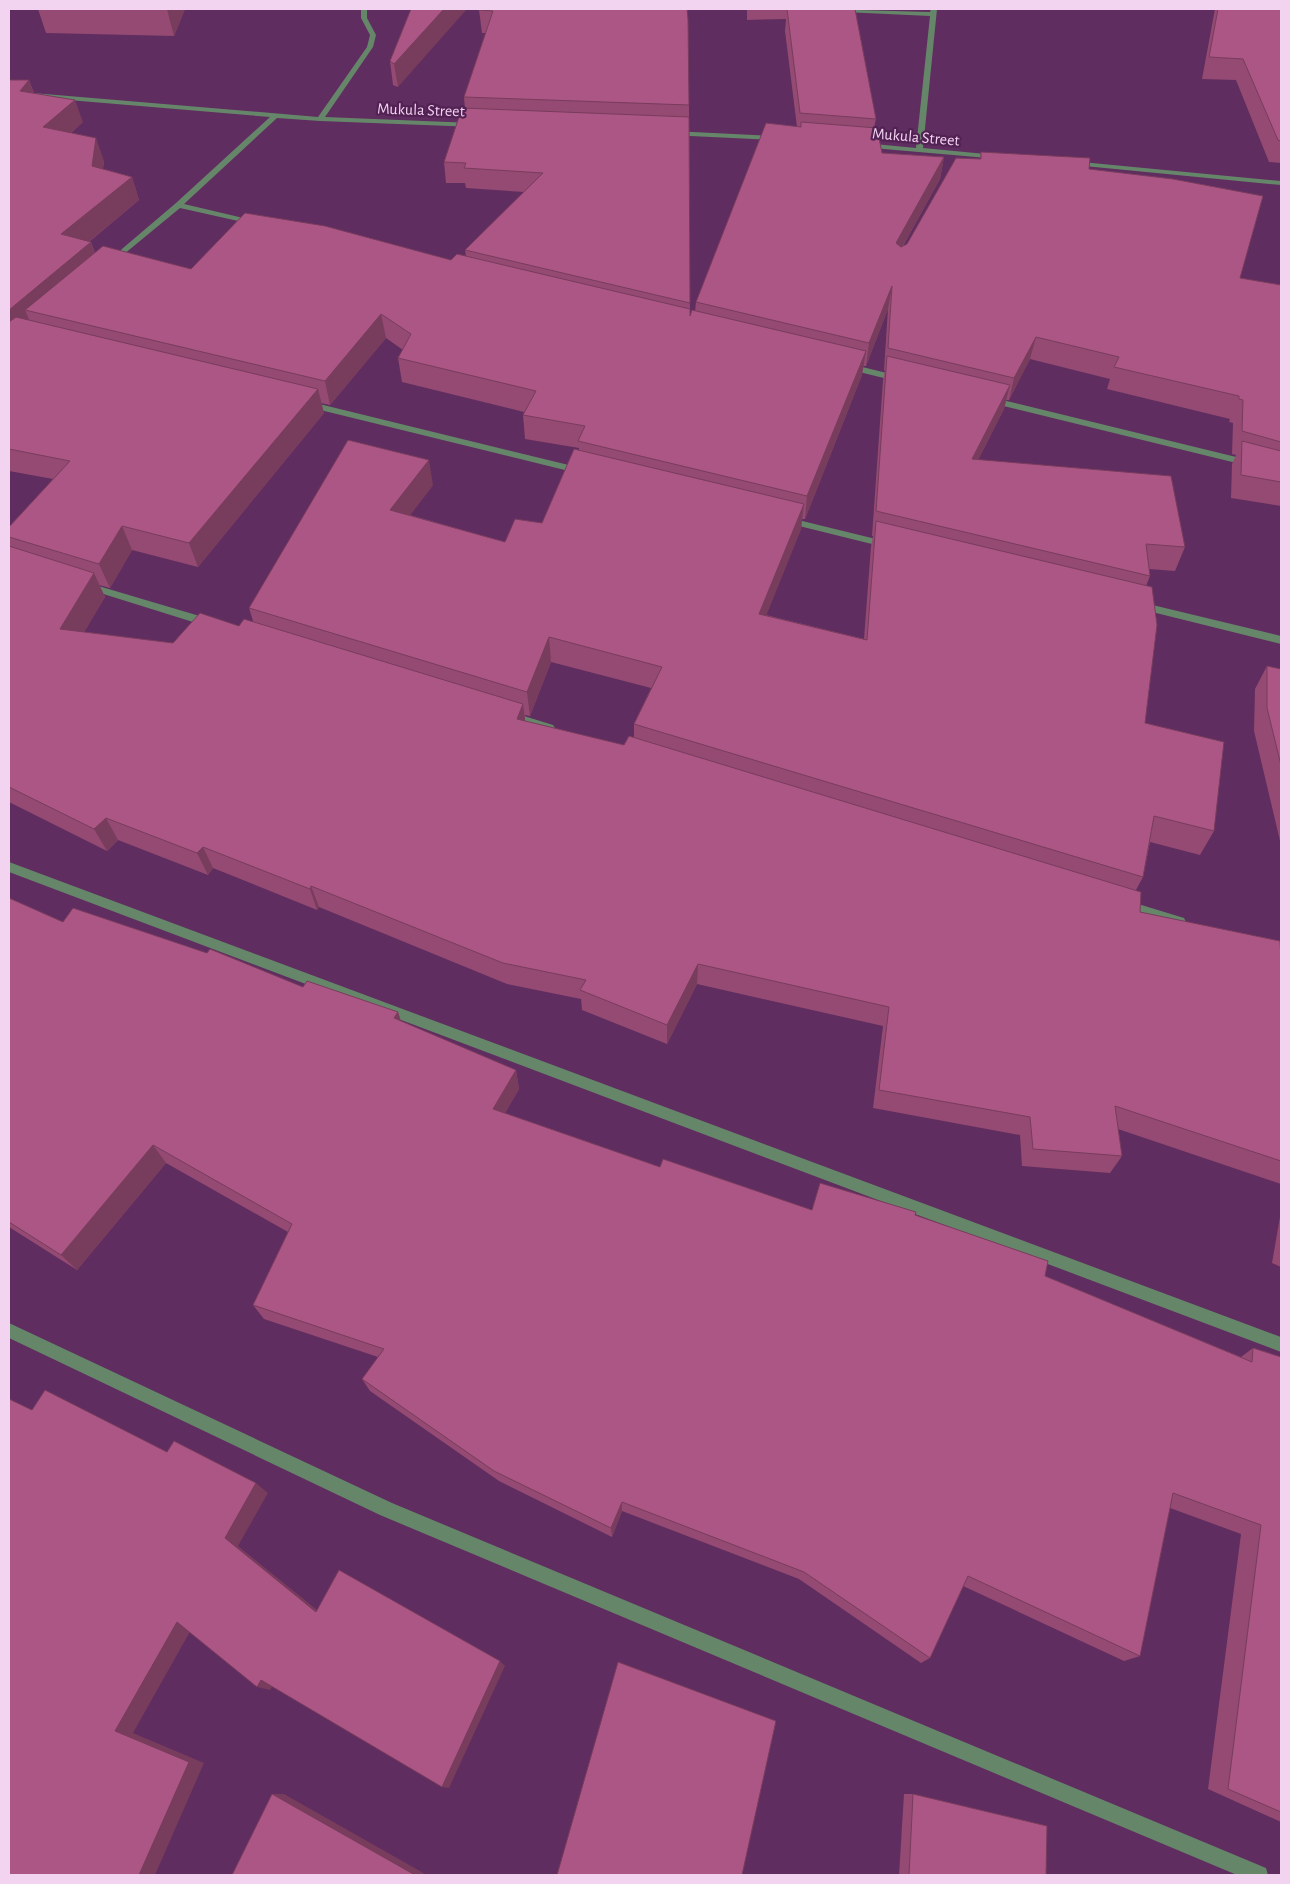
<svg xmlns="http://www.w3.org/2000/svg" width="1290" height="1884" font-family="'Alegreya Sans',sans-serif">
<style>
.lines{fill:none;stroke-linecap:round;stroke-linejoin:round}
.minor{fill:#66866a;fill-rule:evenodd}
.wall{fill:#944a72;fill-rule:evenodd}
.shaded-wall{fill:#783c5d}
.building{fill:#ac5685;stroke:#783c5d}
.labels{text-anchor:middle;stroke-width:4.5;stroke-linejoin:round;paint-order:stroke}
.far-street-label{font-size:16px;fill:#f2d3f0;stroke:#532254}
</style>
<rect width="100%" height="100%" fill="#5f2d5f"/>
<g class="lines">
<g class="minor">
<polygon points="361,9 367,9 367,18 376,35 373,47 325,117 473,123 477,125 476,127 320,121 277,118 184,204 256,221 256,225 180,208 112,264 108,262 109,260 176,203 270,117 9,95 9,91 318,117 367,47 370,35 361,18"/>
<polygon points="819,9 930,12 931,9 937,9 923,148 996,155 999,155 999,159 861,147 860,145 864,143 916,148 930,16 822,11"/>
<polygon points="672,131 777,136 781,138 777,140 669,135 669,131"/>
<polygon points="1071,161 1281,181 1281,185 1074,165 1071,165"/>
<polygon points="846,363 903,377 904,379 900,382 843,368 842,366"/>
<polygon points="990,397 1281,468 1281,474 987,402 987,398"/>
<polygon points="307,401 581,468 586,471 581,474 304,406 303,404"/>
<polygon points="786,517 888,542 893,545 888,548 783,522 783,518"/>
<polygon points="85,582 213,620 214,623 209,627 81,587 80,585"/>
<polygon points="1140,602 1281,636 1281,644 1136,608 1135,606"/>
<polygon points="511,712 553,725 555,728 549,732 507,719 505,716 507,713"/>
<polygon points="9,862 1281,1337 1281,1352 9,872"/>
<polygon points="1125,900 1184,918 1186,922 1184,926 1180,927 1121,909 1119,905 1121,901"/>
<polygon points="9,1323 392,1503 1266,1868 1268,1875 1237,1875 380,1515 9,1338"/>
</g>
</g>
<g class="wall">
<polygon points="38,9 185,9 174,36 46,33"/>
<polygon points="411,9 398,87 393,85 390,61"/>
<path d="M687,9L689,105L690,316L695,311L696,302L797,127L785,31L786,19L747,20V9H855L876,119L874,128L882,153L944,157L940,179L903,246L907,244L980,159L981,152L1089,169L1240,278L1281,285V506L1231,498L1232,464L1236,455L1232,454L1233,423L1229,422L1230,419L1107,389L1110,379L1030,359L1009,400H1006L1004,409L978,460L1185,547L1175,571L1149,569L1150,576L1146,586L1145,723L1214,831L1200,855L1150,842L1143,877L1136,890L1140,912L1281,959V1184L1118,1129L1122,1156L1110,1173L1022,1166L1020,1135L873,1108L883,1026L697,984L667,1044L582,1010L581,999L507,984L319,907L317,910L213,868L208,875L118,840L107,851L9,802V527L53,479L9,471V80H29L34,93L83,122L71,133L104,161L103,169L132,177L139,200L89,242H91L95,253L191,269L451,260L466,256L465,250L524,192L466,188L465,183H446L444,162L465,109L464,97L486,33H482L479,10ZM888,309L884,370L885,371L883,380L872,536H873L871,546L864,639L766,615L801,529L802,519H805L862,375L863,366H866ZM386,338L403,350L398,358L402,382L524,412L523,415L525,439L579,448V450L542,523L505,542L410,515L433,485L249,608L253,621L239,626L173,643L84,632L105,597L99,585L110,588L132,550L198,567L324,413L321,403L330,405ZM551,662L651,688L634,724V737L624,745L525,721V715L530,716Z"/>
<polygon points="1215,9 1281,9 1281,163 1269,162 1236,80 1202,79"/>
<polygon points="1267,666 1281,669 1281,845 1254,731 1255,689"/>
<polygon points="9,898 63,922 303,987 398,1012 401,1021 516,1070 519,1089 505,1113 660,1167 812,1210 915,1215 1045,1276 1241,1357 1253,1348 1281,1357 1281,1822 1208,1789 1241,1534 1170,1508 1140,1656 1124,1661 963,1586 930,1658 921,1663 799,1579 622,1511 612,1537 499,1481 370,1391 362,1379 378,1357 264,1319 253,1305 288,1232 166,1163 77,1270 9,1227"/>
<polygon points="1281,1211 1281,1267 1272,1263"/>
<polygon points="904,1794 913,1794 1046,1875 899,1875"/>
</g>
<g class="shaded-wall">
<polygon points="167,9 185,9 174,36"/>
<polygon points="444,9 467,9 398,87 394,64"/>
<polygon points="29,80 37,103 20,91"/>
<polygon points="75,100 83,122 51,150 43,127"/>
<polygon points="96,138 104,161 100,189 92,166"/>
<polygon points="944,157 940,179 892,265 896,243"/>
<polygon points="132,177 139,200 69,258 61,234"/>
<polygon points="91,242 99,266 25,310 31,324 9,343 9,310"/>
<polygon points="892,286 888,309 866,366 869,343"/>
<polygon points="381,314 386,338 330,405 325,381"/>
<polygon points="1036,337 1030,359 1009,400 1014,378"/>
<polygon points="866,351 862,375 805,519 807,496"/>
<polygon points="1010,385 1004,409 966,483 972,459"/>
<polygon points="318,389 324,413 198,567 189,543"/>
<polygon points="429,460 433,485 395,535 390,510"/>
<polygon points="804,504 801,529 757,639 759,614"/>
<polygon points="122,526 132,550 110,588 99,564"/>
<polygon points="94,573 105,597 72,653 60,629"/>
<polygon points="549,637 551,662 530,716 527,692"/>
<polygon points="523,704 526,727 517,719"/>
<polygon points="106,818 118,840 107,851 94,829"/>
<polygon points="203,847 213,868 208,875 197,853"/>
<polygon points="311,886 319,907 317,910 310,889"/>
<polygon points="698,964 697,984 667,1044 667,1025"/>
<polygon points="398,1012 404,1031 394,1018"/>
<polygon points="516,1070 519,1089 497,1127 493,1109"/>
<polygon points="153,1145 166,1163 77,1270 61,1255"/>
<polygon points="256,1483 268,1493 238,1546 327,1618 316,1612 225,1538"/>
<polygon points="622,1502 622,1511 612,1537 611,1528"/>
<polygon points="177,1622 192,1628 133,1733 204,1763 155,1875 139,1875 115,1731"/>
<polygon points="500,1661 505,1666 449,1788 442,1787"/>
<polygon points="261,1680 274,1684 270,1690 257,1687"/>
<polygon points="272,1794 284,1794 427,1875 415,1875"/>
</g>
<g class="building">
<polygon points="411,9 444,9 394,64 390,61"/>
<polygon points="480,9 687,9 688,20 689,105 464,97 493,11 479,10"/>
<polygon points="787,9 855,9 876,119 800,113"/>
<polygon points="1218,9 1281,9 1281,141 1278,140 1243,59 1209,57"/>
<polygon points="9,80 29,80 20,91 75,100 43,127 96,138 92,166 132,177 61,234 91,242 9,310"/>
<polygon points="462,108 689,117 690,303 465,250 543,173 464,168 466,163 444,162"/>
<polygon points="801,122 877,128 882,153 944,157 896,243 901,247 907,244 956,158 981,159 981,152 1090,158 1089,169 1173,179 1263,196 1240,278 1281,285 1281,442 1242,431 1243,400 1239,399 1239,396 1114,367 1119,357 1036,337 1014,378 888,348 892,286 869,343 696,302 766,123 801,127"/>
<polygon points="245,213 325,226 451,260 457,254 690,309 690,316 692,310 866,351 807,496 578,441 585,426 523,415 536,391 398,358 411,334 381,314 325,381 25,310 103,246 191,269"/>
<polygon points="16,317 318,389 189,543 122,526 99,564 9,537 9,527 70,461 9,449 9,322"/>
<polygon points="887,356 1010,385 972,459 1171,476 1185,547 1146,544 1150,576 876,511"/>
<polygon points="348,440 429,460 390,510 505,542 515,519 542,523 574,449 804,504 759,614 867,640 876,521 1152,587 1157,625 1145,723 1224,742 1214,831 1154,816 1143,877 634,724 662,667 549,637 527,692 249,608"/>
<polygon points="1242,441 1281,451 1281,482 1241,475"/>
<polygon points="9,546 94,573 60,629 173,643 200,613 239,626 244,619 523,704 517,719 624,745 629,736 1141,892 1140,912 1280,941 1281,959 1281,1161 1115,1106 1122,1156 1033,1149 1030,1117 879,1090 889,1007 698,964 667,1025 580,990 586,980 503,963 311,886 310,889 203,847 197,853 106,818 94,829 9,787"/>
<polygon points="1267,666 1281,669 1281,765 1267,708"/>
<polygon points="9,898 63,922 73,908 207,953 210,949 303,987 307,981 398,1012 394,1018 516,1070 493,1109 660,1167 663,1159 812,1210 820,1183 916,1212 915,1215 1048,1261 1045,1276 1252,1362 1253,1348 1281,1357 1281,1812 1228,1789 1261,1525 1173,1493 1140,1656 968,1576 930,1658 804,1572 622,1502 611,1528 494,1471 362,1379 384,1349 253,1305 292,1224 153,1145 61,1255 9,1222"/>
<polygon points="45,1390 167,1452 174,1441 256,1483 225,1538 316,1612 339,1570 500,1661 442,1787 261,1680 257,1687 177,1622 115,1731 189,1762 139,1875 9,1875 9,1399 32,1410"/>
<polygon points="618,1662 776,1721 742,1875 557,1875"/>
<polygon points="272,1794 415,1875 232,1875"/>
<polygon points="913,1794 1047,1826 1046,1875 909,1875"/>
</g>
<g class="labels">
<g class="far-street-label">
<text transform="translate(421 109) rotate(2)" y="6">Mukula Street</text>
<text transform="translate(916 136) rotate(5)" y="6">Mukula Street</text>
</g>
</g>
<rect width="1290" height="1884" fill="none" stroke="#f2d3f0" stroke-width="20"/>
</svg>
